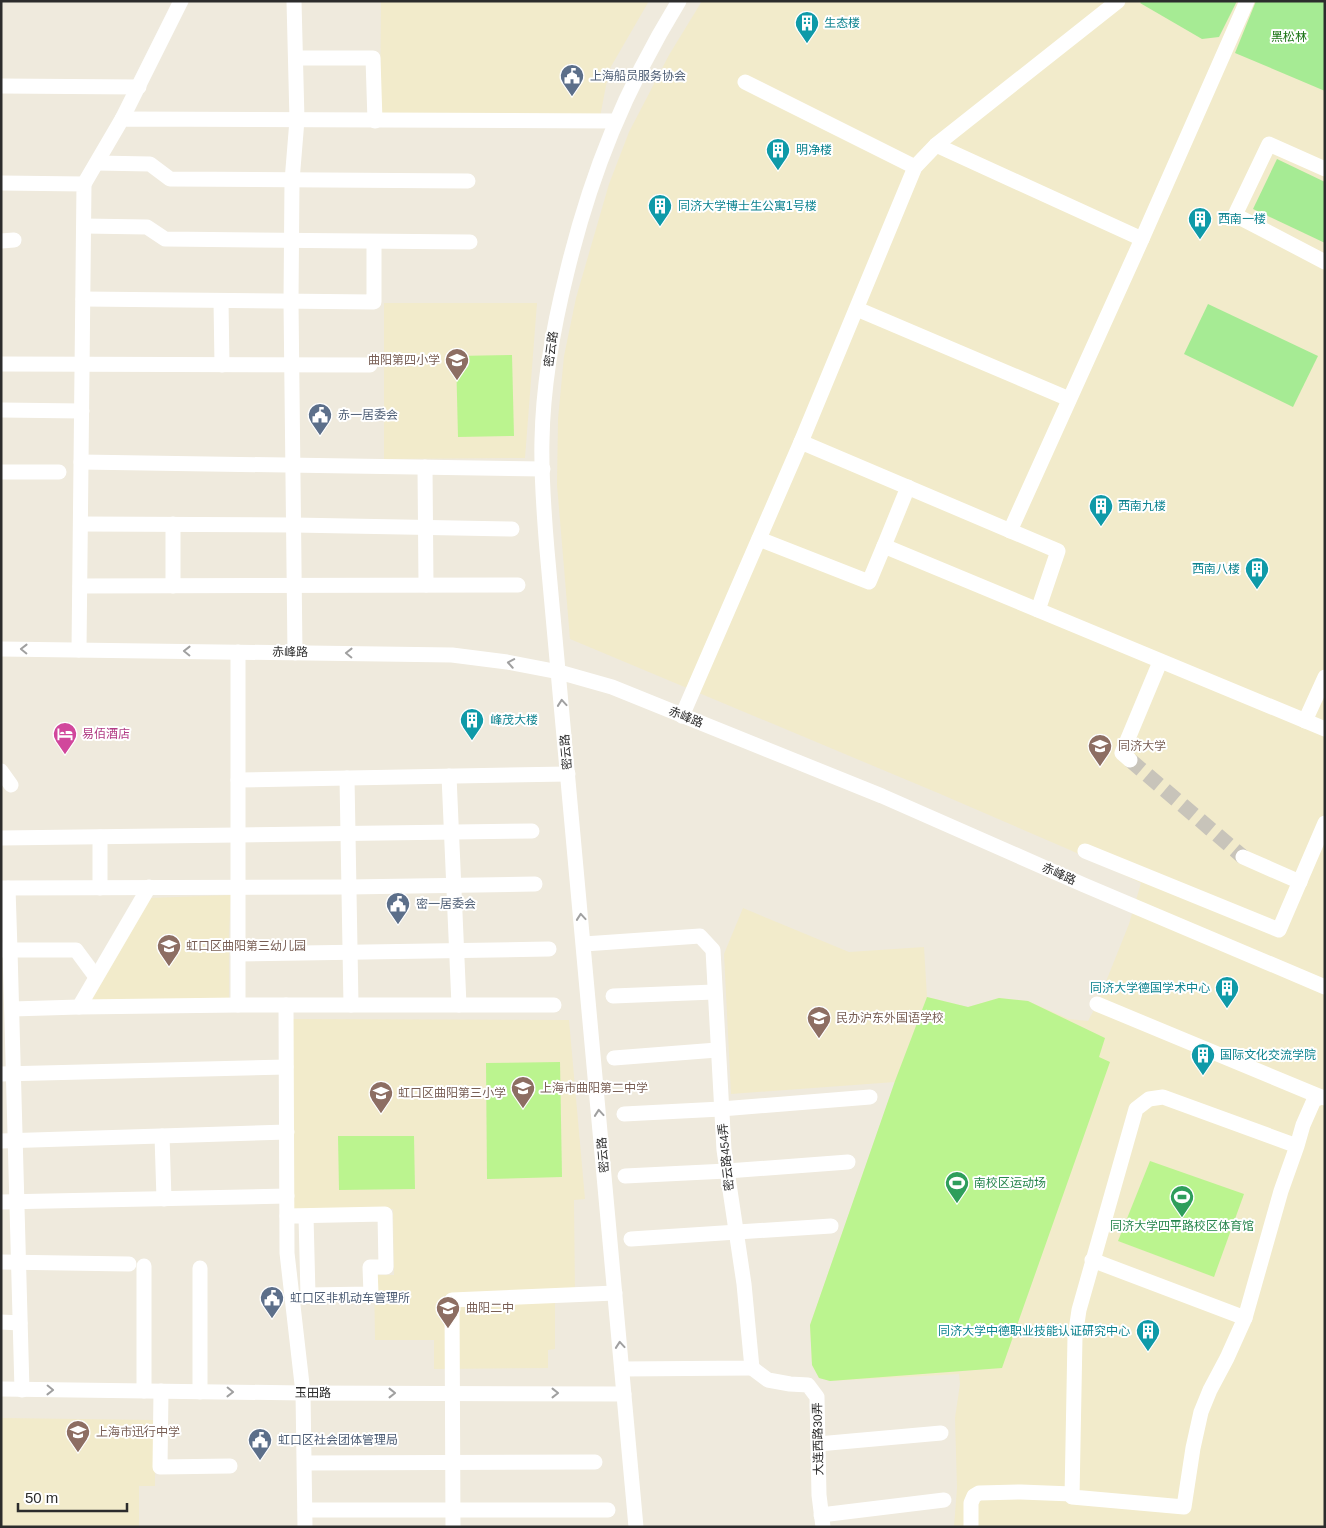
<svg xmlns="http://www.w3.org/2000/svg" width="1326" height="1528" font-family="Arial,'Noto Sans SC',sans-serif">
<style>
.education{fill:#f2ebcb}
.green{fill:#a6eb94}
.pitch{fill:#bbf48f}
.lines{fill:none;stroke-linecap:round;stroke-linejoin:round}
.minor-tunnel{stroke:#c8c4ba;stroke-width:15;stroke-dasharray:15 8;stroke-linecap:butt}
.minor{stroke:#fff;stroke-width:15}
.oneway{stroke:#a0a0a0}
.labels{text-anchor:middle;stroke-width:4;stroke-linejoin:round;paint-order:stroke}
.culture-label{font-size:12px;fill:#0d838f;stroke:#fff;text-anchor:start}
.park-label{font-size:12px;fill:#1a7313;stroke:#fff}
.service-label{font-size:12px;fill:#4e5e75;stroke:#fff;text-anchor:start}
.street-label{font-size:12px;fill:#2c2c2c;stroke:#fff}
.education-label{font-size:12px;fill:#785e54;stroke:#fff;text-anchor:start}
.hotel-label{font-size:12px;fill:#b23c85;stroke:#fff;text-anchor:start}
.leisure-label{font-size:12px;fill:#27864d;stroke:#fff;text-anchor:start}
</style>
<rect width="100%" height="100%" fill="#efeadd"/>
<g class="education">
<polygon points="381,1 649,1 609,70 600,117 380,115"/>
<polygon points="702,1 1325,1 1325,1527 954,1527 957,1488 955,1418 960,1384 959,1374 830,1381 819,1378 812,1365 810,1325 895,1082 731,1094 724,954 743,908 849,952 924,947 927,997 968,1007 999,998 1028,1001 1069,1019 1088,1021 1097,1004 1129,924 1141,883 1070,850 938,793 570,639 557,485 558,419 564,356 576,298 609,184 629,132 669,55"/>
<polygon points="384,303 537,303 525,458 384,459"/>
<polygon points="231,895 229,932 229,1001 88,1004 149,898"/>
<polygon points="293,1019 569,1020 585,1199 574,1200 575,1298 555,1299 555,1349 548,1350 548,1368 434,1369 434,1340 375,1340 374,1275 394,1275 393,1209 293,1209"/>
<polygon points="1,1418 155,1420 155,1486 139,1486 139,1527 1,1527"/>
</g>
<g class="green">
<polygon points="1142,1 1237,1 1219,37 1202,39 1140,3"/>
<polygon points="1256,1 1325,1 1325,91 1235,53"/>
<polygon points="1277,159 1325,182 1325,243 1253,209"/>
<polygon points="1208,304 1318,356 1293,407 1184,354"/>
</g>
<g class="pitch">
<polygon points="512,355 514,436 458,437 456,356"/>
<polygon points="927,997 968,1007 999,998 1028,1001 1105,1038 1099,1057 1110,1062 1002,1368 830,1381 819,1378 812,1365 810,1325 895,1081"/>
<polygon points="560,1062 562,1177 487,1179 486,1063"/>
<polygon points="338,1136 414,1136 415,1189 339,1190"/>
<polygon points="1150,1161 1244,1194 1214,1277 1118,1241"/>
</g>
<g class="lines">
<polyline class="minor-tunnel" points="1130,760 1243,857"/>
<g class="minor">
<polyline points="294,1 297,120 292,181 291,302 295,653"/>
<polyline points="296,58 373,58 375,121"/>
<polyline points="745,82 915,167"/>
<polyline points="1,86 139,87"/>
<polyline points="122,119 181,1"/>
<polyline points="936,145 1142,239"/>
<polyline points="97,163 150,164 170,179 468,181"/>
<polyline points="1325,169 1269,144 1235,215 1325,262"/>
<polyline points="1,183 84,184 79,650"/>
<polyline points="84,184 122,119 616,121"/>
<polyline points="84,226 147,227 165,239 470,242"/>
<polyline points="1,241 14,240"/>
<polyline points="83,299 374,302 374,242"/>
<polyline points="221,301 222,365"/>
<polyline points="857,309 1069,399"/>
<polyline points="1,364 370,365"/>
<polyline points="1,410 82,411"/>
<polyline points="801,442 1058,551 1038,610"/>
<polyline points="81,462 543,469"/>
<polyline points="425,467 426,585"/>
<polyline points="1,472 59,472"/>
<polyline points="81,524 294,525 512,529"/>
<polyline points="1010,531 1142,239 1247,1"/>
<polyline points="759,539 869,582 884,546 1325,729"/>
<polyline points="884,546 908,487"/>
<polyline points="80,586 518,585"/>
<polyline points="173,586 173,524"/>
<polyline points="1,649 452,655 507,662 559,672 612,687 882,796 1084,885 1325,987"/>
<polyline points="238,652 238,1005 286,1005 287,1253 303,1393 305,1527"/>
<polyline points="682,716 801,442 915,167 936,145 1118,1"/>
<polyline points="1305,721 1325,677"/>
<polyline points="1130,760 1122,753 1160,662"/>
<polyline points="1,771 11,785"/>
<polyline points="449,776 459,1005"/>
<polyline points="347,778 351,1005"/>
<polyline points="238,780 568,774"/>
<polyline points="100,837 100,888"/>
<polyline points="1,838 532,831"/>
<polyline points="1085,851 1279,930 1325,823"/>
<polyline points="1243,857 1300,882"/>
<polyline points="149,887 79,1007 238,1005"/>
<polyline points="1,888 349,887 535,884"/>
<polyline points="8,888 10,950 76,950 96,977"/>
<polyline points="584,944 700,936 713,950 724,1150 744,1284 752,1368 622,1369"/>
<polyline points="1,950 10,950 22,1390"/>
<polyline points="238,954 549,949"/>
<polyline points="613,996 714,992"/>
<polyline points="1097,1004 1321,1097"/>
<polyline points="286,1005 554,1005"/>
<polyline points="12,1009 79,1007"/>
<polyline points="614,1058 717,1050"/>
<polyline points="1,1074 286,1067"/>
<polyline points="624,1114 721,1109 870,1097"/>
<polyline points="162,1136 164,1199"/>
<polyline points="1,1141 287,1132"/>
<polyline points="1297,1146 1163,1097 1149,1099 1136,1109 1079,1310 1075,1337 1072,1497 1184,1507 1193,1448 1201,1412 1210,1390 1227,1358 1245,1318 1281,1191 1297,1146 1303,1125 1314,1100 1321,1097 1325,1098"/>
<polyline points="625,1176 727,1171 848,1162"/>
<polyline points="1,1202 287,1196"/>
<polyline points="287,1216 385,1214 386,1267 370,1267 371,1294 308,1295 306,1216"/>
<polyline points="631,1239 831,1226"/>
<polyline points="1092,1260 1245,1318"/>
<polyline points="1,1262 129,1264"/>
<polyline points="200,1268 200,1392"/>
<polyline points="1,1322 20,1323"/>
<polyline points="752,1368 768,1380 790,1384 808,1385 817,1397 819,1495 823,1527"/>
<polyline points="1,1389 303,1393 624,1394"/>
<polyline points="144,1391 144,1266"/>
<polyline points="161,1391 160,1467 230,1466"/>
<polyline points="818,1444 941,1433"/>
<polyline points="305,1463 595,1462"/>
<polyline points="305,1510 608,1510"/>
<polyline points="821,1515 944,1500"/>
<polyline points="453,1527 452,1300 615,1293"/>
<path d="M636,1527L547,550C544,514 541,477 542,440C543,383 553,328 567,272C591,173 625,89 679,1"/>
<polyline points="971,1527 971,1503 974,1496 979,1493 1021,1492 1072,1494"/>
</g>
</g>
<defs><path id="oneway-chevron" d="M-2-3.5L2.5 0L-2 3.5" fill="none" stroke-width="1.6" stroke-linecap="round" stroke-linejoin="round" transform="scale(1.25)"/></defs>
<g class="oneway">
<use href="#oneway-chevron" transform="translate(24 649) rotate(-179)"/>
<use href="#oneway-chevron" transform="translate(187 651) rotate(-179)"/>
<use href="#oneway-chevron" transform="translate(349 653) rotate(-179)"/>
<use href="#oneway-chevron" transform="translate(511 663) rotate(-170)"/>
<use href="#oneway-chevron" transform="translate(562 703) rotate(-95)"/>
<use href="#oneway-chevron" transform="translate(581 917) rotate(-95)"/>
<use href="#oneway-chevron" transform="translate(599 1113) rotate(-95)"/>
<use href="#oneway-chevron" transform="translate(620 1345) rotate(-95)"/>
<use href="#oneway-chevron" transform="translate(50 1390) rotate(1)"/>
<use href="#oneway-chevron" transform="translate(230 1392) rotate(1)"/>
<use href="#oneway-chevron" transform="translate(392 1393)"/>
<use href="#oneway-chevron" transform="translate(555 1393)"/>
</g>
<defs>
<g id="building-pin" transform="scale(1.25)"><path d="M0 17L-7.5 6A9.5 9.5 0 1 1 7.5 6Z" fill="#0f9aa8" stroke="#fff"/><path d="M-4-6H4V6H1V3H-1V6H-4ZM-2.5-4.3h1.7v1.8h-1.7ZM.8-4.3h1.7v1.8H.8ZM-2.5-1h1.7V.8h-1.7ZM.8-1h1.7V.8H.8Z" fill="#fff"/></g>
<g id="civic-pin" transform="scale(1.25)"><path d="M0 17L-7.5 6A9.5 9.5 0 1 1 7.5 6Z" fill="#5c6f8a" stroke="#fff"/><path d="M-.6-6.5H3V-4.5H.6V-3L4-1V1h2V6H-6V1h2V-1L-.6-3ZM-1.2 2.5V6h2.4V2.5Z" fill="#fff"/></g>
<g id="school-pin" transform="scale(1.25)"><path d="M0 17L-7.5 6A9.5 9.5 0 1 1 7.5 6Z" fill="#8d6e63" stroke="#fff"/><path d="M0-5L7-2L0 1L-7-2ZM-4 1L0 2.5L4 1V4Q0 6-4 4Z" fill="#fff"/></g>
<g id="hotel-pin" transform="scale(1.25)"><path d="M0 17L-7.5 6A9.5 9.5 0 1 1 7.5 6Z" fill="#d1479c" stroke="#fff"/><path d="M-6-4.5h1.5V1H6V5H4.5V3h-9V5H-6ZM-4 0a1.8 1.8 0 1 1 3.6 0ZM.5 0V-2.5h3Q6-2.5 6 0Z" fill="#fff"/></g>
<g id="university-pin" transform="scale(1.25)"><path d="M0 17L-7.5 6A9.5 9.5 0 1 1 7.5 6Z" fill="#8d6e63" stroke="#fff"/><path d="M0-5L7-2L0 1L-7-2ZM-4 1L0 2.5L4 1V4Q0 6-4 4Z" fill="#fff"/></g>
<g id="stadium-pin" transform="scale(1.25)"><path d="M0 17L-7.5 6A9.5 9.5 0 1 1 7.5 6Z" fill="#2e9e5b" stroke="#fff"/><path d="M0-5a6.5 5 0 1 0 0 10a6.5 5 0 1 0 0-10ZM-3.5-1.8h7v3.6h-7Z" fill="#fff"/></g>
</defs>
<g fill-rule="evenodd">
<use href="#building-pin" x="807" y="23"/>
<use href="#civic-pin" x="572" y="76"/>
<use href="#building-pin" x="778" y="150"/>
<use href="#building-pin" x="660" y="206"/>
<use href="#building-pin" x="1200" y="219"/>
<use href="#school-pin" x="457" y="360"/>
<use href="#civic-pin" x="320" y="415"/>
<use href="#building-pin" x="1101" y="506"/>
<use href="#building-pin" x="1257" y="569"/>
<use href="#building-pin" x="472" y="720"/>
<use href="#hotel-pin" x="65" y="734"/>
<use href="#university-pin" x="1100" y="746"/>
<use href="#civic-pin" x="398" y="904"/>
<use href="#school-pin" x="169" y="946"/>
<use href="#building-pin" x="1227" y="988"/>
<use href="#school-pin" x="819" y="1018"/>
<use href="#building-pin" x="1203" y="1055"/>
<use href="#school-pin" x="523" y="1088"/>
<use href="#school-pin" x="381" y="1093"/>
<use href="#stadium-pin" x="957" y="1183"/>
<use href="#stadium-pin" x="1182" y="1197"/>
<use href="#civic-pin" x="272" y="1298"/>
<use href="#school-pin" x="448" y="1308"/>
<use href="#building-pin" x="1148" y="1331"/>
<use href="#school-pin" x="78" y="1432"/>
<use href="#civic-pin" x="260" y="1440"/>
</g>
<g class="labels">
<g class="culture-label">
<text x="824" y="27">生态楼</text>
<text x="796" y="154">明净楼</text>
<text x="678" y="210">同济大学博士生公寓1号楼</text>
<text x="1218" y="223">西南一楼</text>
<text x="1118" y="510">西南九楼</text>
<text x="1240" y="573" text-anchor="end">西南八楼</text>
<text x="490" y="724">峰茂大楼</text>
<text x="1210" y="992" text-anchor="end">同济大学德国学术中心</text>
<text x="1220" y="1059">国际文化交流学院</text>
<text x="1130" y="1335" text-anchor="end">同济大学中德职业技能认证研究中心</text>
</g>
<g class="park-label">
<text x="1289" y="41">黑松林</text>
</g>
<g class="service-label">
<text x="590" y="80">上海船员服务协会</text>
<text x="338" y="419">赤一居委会</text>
<text x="416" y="908">密一居委会</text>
<text x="290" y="1302">虹口区非机动车管理所</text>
<text x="278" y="1444">虹口区社会团体管理局</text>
</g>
<g class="street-label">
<text transform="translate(551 349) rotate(-82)" y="4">密云路</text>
<text transform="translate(290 652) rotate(1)" y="4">赤峰路</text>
<text transform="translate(686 717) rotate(22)" y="4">赤峰路</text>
<text transform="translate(566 752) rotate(-95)" y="4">密云路</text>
<text transform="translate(1059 874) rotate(24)" y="4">赤峰路</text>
<text transform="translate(603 1155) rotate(-95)" y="4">密云路</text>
<text transform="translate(726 1157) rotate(-96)" y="4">密云路454弄</text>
<text x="313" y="1397">玉田路</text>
<text transform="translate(818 1439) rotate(-91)" y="4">大连西路30弄</text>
</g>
<g class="education-label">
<text x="440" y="364" text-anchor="end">曲阳第四小学</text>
<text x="1118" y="750">同济大学</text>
<text x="186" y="950">虹口区曲阳第三幼儿园</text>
<text x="836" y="1022">民办沪东外国语学校</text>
<text x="540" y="1092">上海市曲阳第二中学</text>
<text x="398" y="1097">虹口区曲阳第三小学</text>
<text x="466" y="1312">曲阳二中</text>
<text x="96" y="1436">上海市迅行中学</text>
</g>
<g class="hotel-label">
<text x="82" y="738">易佰酒店</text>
</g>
<g class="leisure-label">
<text x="974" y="1187">南校区运动场</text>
<text x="1182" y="1230" text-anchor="middle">同济大学四平路校区体育馆</text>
</g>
</g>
<rect width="1326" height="1528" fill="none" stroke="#2c2c2c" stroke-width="5"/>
<path d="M18 1503v8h109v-8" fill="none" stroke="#2c2c2c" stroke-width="2.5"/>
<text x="25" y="1503" font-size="15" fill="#2c2c2c" stroke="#ffffff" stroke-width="4" paint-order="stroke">50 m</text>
</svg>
